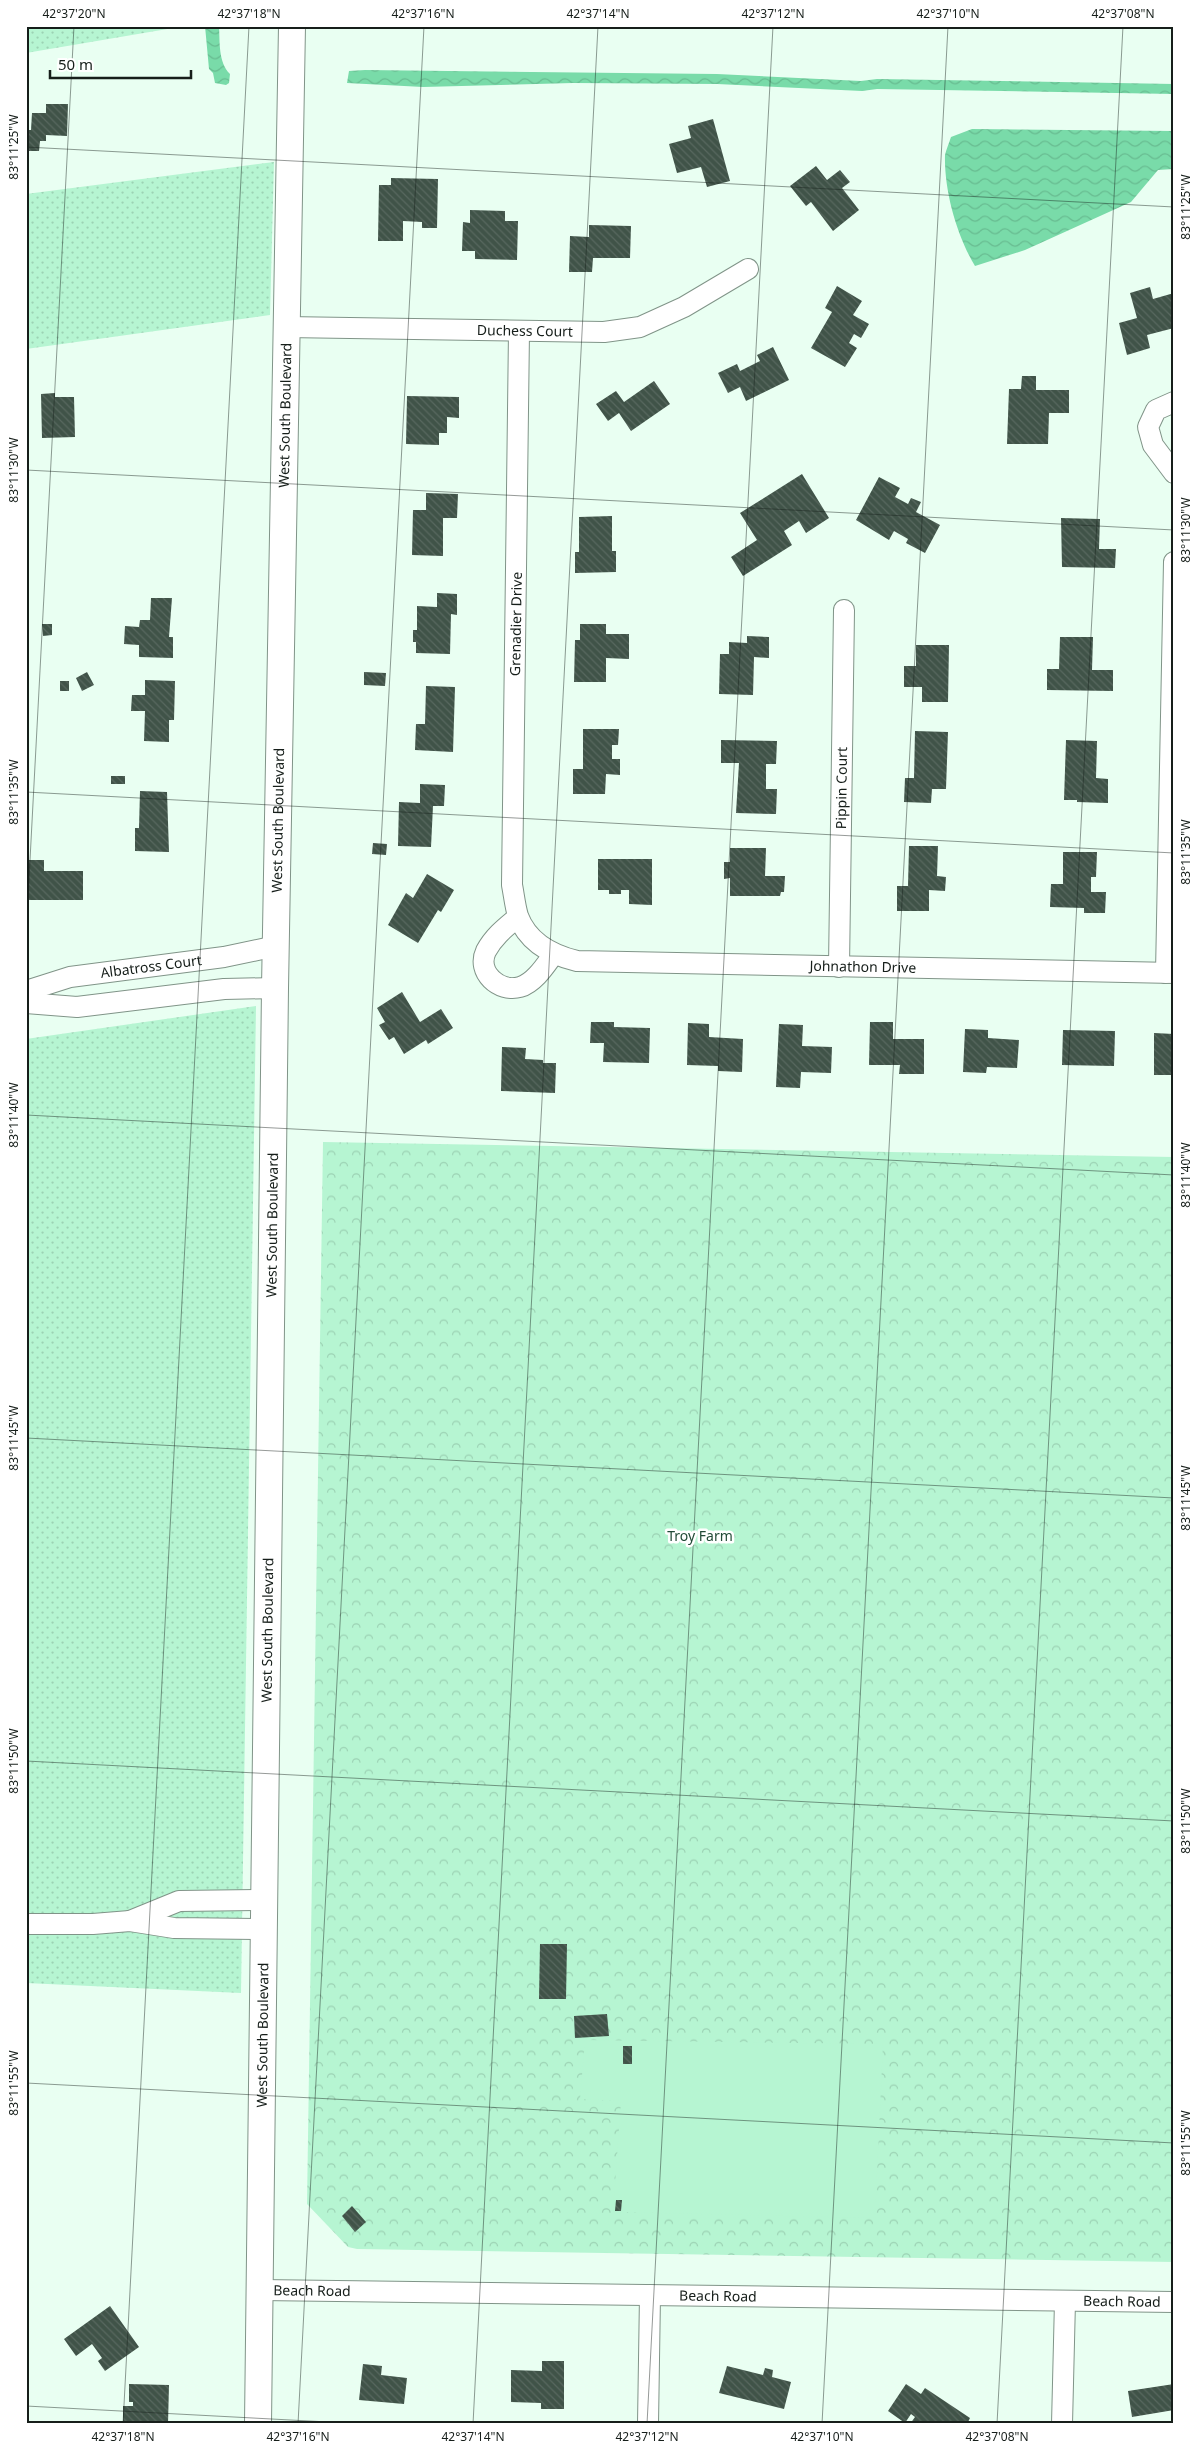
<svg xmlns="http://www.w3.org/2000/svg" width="1200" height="2450" font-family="'Noto Sans',sans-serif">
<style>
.grass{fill:url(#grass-dots)}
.forest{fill:url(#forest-crowns)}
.garden{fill:#b6f5d2}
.water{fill:url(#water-waves)}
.building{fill:url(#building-back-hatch)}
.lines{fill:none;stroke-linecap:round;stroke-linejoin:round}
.minor-casing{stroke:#809488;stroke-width:22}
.major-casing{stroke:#809488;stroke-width:28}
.minor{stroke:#fff;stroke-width:20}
.major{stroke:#fff;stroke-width:26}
.ticks{fill:none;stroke:#161e1a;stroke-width:1;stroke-opacity:0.45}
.labels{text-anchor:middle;stroke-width:5;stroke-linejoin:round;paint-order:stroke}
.street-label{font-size:14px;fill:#161e1a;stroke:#fff}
.park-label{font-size:14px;fill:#224b37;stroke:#fff}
.neatline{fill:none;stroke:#161e1a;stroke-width:2}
.ticks-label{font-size:12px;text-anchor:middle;fill:#161e1a}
</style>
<defs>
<pattern id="grass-dots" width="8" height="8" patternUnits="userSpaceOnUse" patternTransform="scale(1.25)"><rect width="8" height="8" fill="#b6f5d2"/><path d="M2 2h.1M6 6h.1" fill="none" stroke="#9cd2b4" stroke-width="1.8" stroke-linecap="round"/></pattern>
<pattern id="forest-crowns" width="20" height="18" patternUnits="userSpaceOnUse" patternTransform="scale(1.25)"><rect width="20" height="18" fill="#b6f5d2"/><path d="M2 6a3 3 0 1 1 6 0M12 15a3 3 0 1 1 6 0" fill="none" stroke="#9cd2b4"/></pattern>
<pattern id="water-waves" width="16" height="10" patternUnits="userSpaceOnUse" patternTransform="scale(1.25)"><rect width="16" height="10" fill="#79dba9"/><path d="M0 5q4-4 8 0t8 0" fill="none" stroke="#68bc91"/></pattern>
<pattern id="building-back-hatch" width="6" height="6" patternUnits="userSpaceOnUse" patternTransform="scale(1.25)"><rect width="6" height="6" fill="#405348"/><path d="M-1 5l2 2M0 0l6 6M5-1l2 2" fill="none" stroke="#58685f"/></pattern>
</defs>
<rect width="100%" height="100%" fill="#e9fff2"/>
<g class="grass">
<polygon points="26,26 185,26 26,53"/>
<polygon points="274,162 270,315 26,349 26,194"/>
<polygon points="256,1006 241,1993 26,1983 26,1039"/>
</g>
<polygon class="forest" points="323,1142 1174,1157 1174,2262 357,2249 348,2247 307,2204"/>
<polygon class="garden" points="585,2040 883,2044 875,2218 613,2212 621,2101 580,2099"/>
<g class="water">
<path d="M205,26H219C220,42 218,62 230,74L229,83L226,85L215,83L213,73L209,69Z"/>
<polygon points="365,70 717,74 861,81 877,79 1174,84 1174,94 877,89 862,91 717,84 573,83 423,87 347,83 349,71"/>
<path d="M972,129L1174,131V169L1158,170L1131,202L1025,250L975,266C957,236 944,191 945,155C946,150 949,143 951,137Z"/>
</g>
<g class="building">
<polygon points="46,104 68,104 67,136 46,135 46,141 40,141 39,151 26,151 26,130 31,130 32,113 46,113"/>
<polygon points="713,119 730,181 707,187 701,167 677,173 669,144 691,138 688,126"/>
<polygon points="816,166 827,180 840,170 850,182 842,188 859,210 833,231 811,202 806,206 790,186"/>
<polygon points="391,178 438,179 437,228 422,228 422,222 403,221 403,241 378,241 379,185 391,185"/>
<polygon points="470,210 505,211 505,221 518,221 517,260 475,259 475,251 462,251 463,222 470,223"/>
<polygon points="589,225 631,226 630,258 593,258 592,272 569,272 570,236 589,237"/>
<polygon points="837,286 862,301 853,315 869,324 861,338 854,334 849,343 857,348 845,367 811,348 832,312 825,308"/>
<polygon points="1150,287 1153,299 1174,293 1174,328 1147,335 1150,348 1127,355 1119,323 1137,318 1130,293"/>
<polygon points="773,347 789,380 746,401 740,387 728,393 718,373 737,364 740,371 760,361 757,355"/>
<polygon points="1022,376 1036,376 1036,390 1069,390 1069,413 1049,413 1048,444 1007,444 1009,389 1021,389"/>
<polygon points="654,381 670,404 631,431 619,413 608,421 596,404 616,391 624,402"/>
<polygon points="55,393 55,397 74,397 75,437 42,438 41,394"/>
<polygon points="407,396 459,397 459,418 447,417 447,433 439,433 439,445 406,444"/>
<polygon points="802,474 829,518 806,533 799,521 784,531 792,545 743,576 731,557 757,540 740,513"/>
<polygon points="879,477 900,488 895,497 908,504 911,498 921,502 916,512 940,525 925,553 906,543 908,539 894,531 889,540 856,520"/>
<polygon points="426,493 458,494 457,518 443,518 443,556 412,555 413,510 426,510"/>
<polygon points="612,516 612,551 616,551 616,572 575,573 575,552 579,552 579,517"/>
<polygon points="1061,518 1100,519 1099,549 1116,549 1115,568 1062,567"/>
<polygon points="437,593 457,594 457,615 451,614 450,654 416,653 416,642 413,642 413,630 417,630 417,606 437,607"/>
<polygon points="151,598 172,598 169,637 173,637 173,658 139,657 139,645 124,644 125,626 139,627 140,620 150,620"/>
<polygon points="42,624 52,624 52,635 43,636"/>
<polygon points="580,624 606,624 606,634 629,634 629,659 606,658 606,682 574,682 575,640 580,640"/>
<polygon points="747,636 769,637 769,658 754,657 753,695 719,694 720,654 729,654 729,642 747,643"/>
<polygon points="1060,637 1093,637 1092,670 1113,670 1113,691 1047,690 1047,669 1059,669"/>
<polygon points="916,645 949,645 948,702 922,702 922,687 904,687 904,666 916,666"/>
<polygon points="87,672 94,685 82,691 76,678"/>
<polygon points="364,672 386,673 385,686 364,685"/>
<polygon points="145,680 175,681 174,720 169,720 169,742 144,741 145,711 131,711 132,695 145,695"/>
<rect x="60" y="681" width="9" height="10"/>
<polygon points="426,686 455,687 453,752 415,750 416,724 425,724"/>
<polygon points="583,729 619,729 618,745 612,745 612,759 620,759 620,775 606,774 605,794 573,794 573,769 583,769"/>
<polygon points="915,731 948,732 946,789 932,789 931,803 904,802 905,778 914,778"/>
<polygon points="721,740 777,741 776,764 766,764 766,789 777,789 776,814 736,813 739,763 721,763"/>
<polygon points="1066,740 1097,741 1096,778 1108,779 1108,803 1077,802 1077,800 1064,800"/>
<rect x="111" y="776" width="14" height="8"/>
<polygon points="420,784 445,785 444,806 433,806 431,847 398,846 399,802 420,803"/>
<polygon points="140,791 167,792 169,852 135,851 135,828 139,828"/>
<polygon points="373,843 387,844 386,855 372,854"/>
<polygon points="909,846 938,846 937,876 946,877 945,891 929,890 929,911 897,911 897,886 908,886"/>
<polygon points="730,848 766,848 765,876 785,876 784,892 781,892 780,896 730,896 730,878 724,879 724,862 730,862"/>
<polygon points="1063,852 1097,852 1096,877 1091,877 1091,892 1106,892 1105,913 1084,913 1084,908 1050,907 1051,884 1063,884"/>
<polygon points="598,859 652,859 652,905 629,904 629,890 621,890 621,894 609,894 609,890 598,890"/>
<polygon points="26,860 44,860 44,871 83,871 83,900 26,900"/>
<polygon points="427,874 454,890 441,912 438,910 418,943 388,925 406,893 413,898"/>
<polygon points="402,992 420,1022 441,1009 453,1028 428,1044 426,1040 404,1054 394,1037 389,1040 379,1025 385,1022 377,1008"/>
<polygon points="591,1022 614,1022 614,1027 650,1028 649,1063 603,1062 604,1043 590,1043"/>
<polygon points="870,1022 893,1022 893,1039 924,1039 924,1074 899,1074 900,1065 869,1065"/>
<polygon points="688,1023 709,1024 709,1037 743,1039 742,1072 718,1071 718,1066 687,1065"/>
<polygon points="779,1024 803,1025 802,1046 832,1047 831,1073 801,1072 800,1088 776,1087"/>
<polygon points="965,1029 988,1030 988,1038 1019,1040 1017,1068 987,1067 986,1073 963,1072"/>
<polygon points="1063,1030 1115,1031 1114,1066 1062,1065"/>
<polygon points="1154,1033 1174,1034 1174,1075 1154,1075"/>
<polygon points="502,1047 526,1048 525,1059 543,1060 543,1063 556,1063 555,1093 501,1091"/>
<polygon points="540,1944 567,1944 566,1999 539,1999"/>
<polygon points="607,2014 609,2036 575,2038 574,2016"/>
<rect x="623" y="2046" width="9" height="18"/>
<polygon points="616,2200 622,2200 621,2211 615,2211"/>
<polygon points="352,2206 366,2222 355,2232 342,2216"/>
<polygon points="110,2306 139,2347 105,2371 98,2361 102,2358 92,2344 76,2356 64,2339"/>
<polygon points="542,2361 564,2361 564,2409 541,2409 541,2403 511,2402 511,2370 542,2371"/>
<polygon points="363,2364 382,2366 381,2375 407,2378 404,2404 359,2400"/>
<polygon points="727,2366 763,2375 765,2368 773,2370 772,2377 791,2382 784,2409 719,2393"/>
<polygon points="129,2384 169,2385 168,2424 123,2424 123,2406 133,2406 133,2402 129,2402"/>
<polygon points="906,2384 921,2394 925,2388 970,2418 967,2424 910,2424 915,2417 911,2414 905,2423 888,2411"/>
<polygon points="1174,2384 1174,2410 1132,2417 1128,2391"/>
</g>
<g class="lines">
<g class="minor-casing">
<g id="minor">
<path id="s1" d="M286,327L604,332L640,327L684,307L748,269"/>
<path id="s2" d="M519,331L512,885C514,895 515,906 518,916C528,943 552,955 577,961L1174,973"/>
<polyline points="1174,402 1156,410 1148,427 1153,445 1174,473"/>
<path d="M518,917C506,927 494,936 486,951C476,972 499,993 520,987C534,983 545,966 553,955"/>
<path id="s3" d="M839,967L844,610"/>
<polyline points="1166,973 1174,562"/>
<path id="s4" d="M26,991L70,977L224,957L276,946"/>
<polyline points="26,1003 77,1007 224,989 275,988"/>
<polyline points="130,1921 179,1901 265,1900"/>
<polyline points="26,1924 93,1924 130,1921 174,1928 264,1929"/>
<path id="s5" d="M260,2290L1174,2302"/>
<polyline points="648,2424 650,2295"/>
<polyline points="1062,2424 1065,2301"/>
</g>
</g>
<g class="major-casing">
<g id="major">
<path id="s6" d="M258,2424L275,988L292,26"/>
</g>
</g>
<use href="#minor" class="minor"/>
<use href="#major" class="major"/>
</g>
<path class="ticks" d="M26,147L1174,207M26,470L1174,530M26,792L1174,853M26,936L74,26M26,1115L1174,1175M26,1438L1174,1498M26,1761L1174,1821M26,2083L1174,2143M26,2406L366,2424M123,2424L249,26M298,2424L424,26M473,2424L598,26M647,2424L773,26M822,2424L948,26M997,2424L1123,26M1172,2424L1174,2386"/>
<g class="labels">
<g class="street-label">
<text dy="5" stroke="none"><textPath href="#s1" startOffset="239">Duchess Court</textPath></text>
<text dy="5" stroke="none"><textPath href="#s6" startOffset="2009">West South Boulevard</textPath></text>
<text transform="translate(516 624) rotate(-89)" y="5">Grenadier Drive</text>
<text dy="5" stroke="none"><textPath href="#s3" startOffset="179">Pippin Court</textPath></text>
<text dy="5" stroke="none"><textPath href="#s6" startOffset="1604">West South Boulevard</textPath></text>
<text dy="5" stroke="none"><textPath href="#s4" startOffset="128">Albatross Court</textPath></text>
<text dy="5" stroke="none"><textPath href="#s2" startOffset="949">Johnathon Drive</textPath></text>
<text dy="5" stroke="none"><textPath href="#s6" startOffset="1199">West South Boulevard</textPath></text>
<text dy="5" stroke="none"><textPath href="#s6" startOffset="794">West South Boulevard</textPath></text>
<text dy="5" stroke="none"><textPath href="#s6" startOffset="389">West South Boulevard</textPath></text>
<text dy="5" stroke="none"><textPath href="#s5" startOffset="52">Beach Road</textPath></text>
<text dy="5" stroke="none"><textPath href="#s5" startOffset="458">Beach Road</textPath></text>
<text dy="5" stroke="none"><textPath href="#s5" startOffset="862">Beach Road</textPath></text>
</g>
<g class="park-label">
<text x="700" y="1541">Troy Farm</text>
</g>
</g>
<rect width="1200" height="2450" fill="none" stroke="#ffffff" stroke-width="55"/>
<path d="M50 70v8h141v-8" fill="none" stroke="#161e1a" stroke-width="2.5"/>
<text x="58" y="70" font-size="15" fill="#161e1a" stroke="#ffffff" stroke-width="4" paint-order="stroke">50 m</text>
<rect x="28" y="28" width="1144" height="2394" class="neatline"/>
<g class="ticks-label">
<text x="74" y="18">42°37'20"N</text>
<text x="249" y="18">42°37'18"N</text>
<text x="423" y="18">42°37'16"N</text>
<text x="598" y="18">42°37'14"N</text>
<text x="773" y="18">42°37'12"N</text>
<text x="948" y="18">42°37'10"N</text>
<text x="1123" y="18">42°37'08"N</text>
<text transform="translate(14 147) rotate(-90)" y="4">83°11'25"W</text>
<text transform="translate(1186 207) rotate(-90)" y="4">83°11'25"W</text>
<text transform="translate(14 470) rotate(-90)" y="4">83°11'30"W</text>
<text transform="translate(1186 530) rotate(-90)" y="4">83°11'30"W</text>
<text transform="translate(14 792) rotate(-90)" y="4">83°11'35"W</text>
<text transform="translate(1186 852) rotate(-90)" y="4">83°11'35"W</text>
<text transform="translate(14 1115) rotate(-90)" y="4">83°11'40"W</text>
<text transform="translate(1186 1175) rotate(-90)" y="4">83°11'40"W</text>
<text transform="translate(14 1438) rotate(-90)" y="4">83°11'45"W</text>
<text transform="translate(1186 1498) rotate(-90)" y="4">83°11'45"W</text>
<text transform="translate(14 1761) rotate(-90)" y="4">83°11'50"W</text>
<text transform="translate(1186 1821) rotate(-90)" y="4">83°11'50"W</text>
<text transform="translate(14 2083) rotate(-90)" y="4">83°11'55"W</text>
<text transform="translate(1186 2143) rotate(-90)" y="4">83°11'55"W</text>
<text x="123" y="2441">42°37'18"N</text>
<text x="298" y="2441">42°37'16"N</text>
<text x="473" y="2441">42°37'14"N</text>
<text x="647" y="2441">42°37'12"N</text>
<text x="822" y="2441">42°37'10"N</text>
<text x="997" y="2441">42°37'08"N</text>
</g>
</svg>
